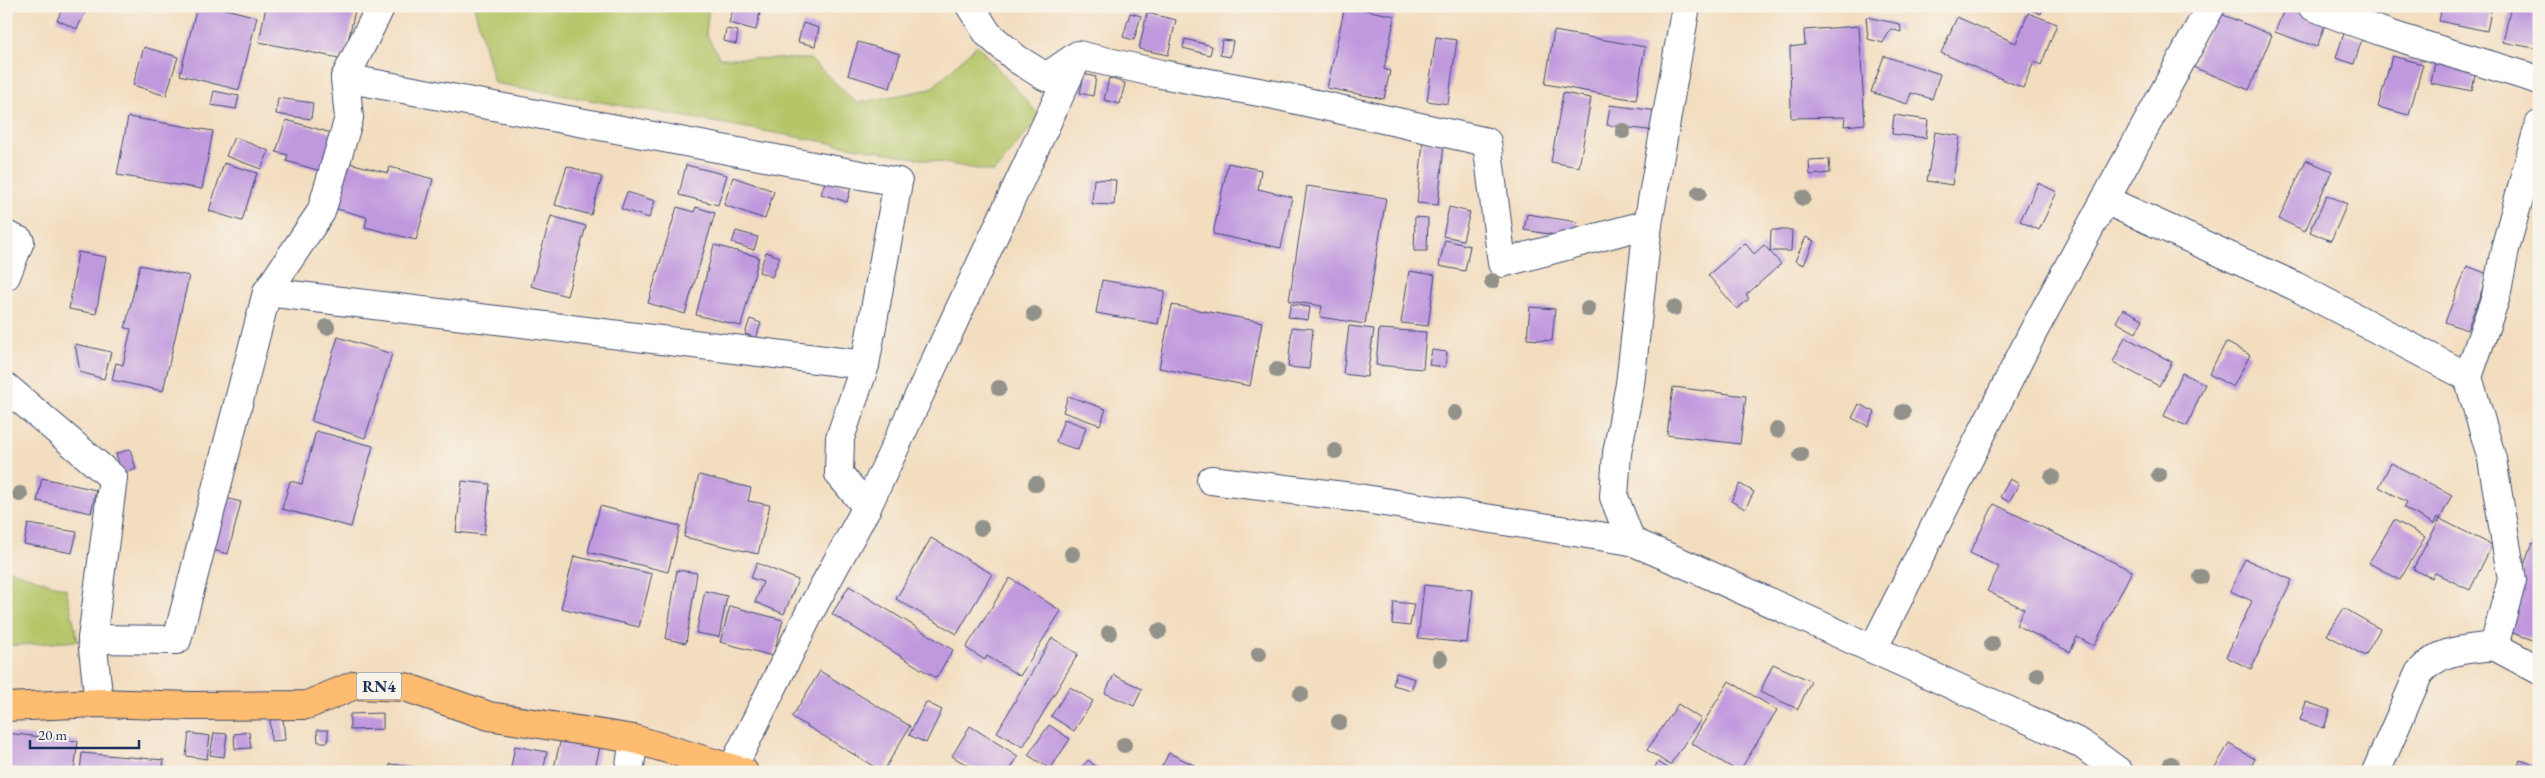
<svg xmlns="http://www.w3.org/2000/svg" width="2545" height="778" font-family="'EB Garamond',serif">
<style>
.green{fill:#b5c567;stroke:#687a62}
.building{fill:#c098de}
.lines{fill:none;stroke-linecap:round;stroke-linejoin:round}
.minor-casing{stroke:#3b496d;stroke-width:30}
.highway-casing{stroke:#3b496d;stroke-width:30}
.path{stroke:#3b496d;stroke-width:3;stroke-dasharray:4 4;stroke-linecap:butt}
.minor{stroke:#fff;stroke-width:28}
.highway{stroke:#febc70;stroke-width:28}
.tree{fill:#92928b}
.labels{text-anchor:middle;stroke-width:4;stroke-linejoin:round;paint-order:stroke}
.shield{fill:#f7f3e8;stroke:#5d6a87;stroke-width:1}
.shield-label{font-size:16px;font-weight:bold;fill:#1b2f5e}
</style>
<rect width="100%" height="100%" fill="#f7f3e8"/>
<filter id="ink" filterUnits="userSpaceOnUse"><feTurbulence type="fractalNoise" baseFrequency=".02" numOctaves="2"/><feDisplacementMap in="SourceGraphic" scale="10" xChannelSelector="R" yChannelSelector="G"/><feConvolveMatrix kernelMatrix="1 2 1 2 8 2 1 2 1" color-interpolation-filters="sRGB"/></filter>
<filter id="wash" filterUnits="userSpaceOnUse"><feTurbulence type="fractalNoise" baseFrequency=".0096" numOctaves="4" result="noise"/><feDisplacementMap in="SourceGraphic" scale="20" xChannelSelector="R" yChannelSelector="G"/><feGaussianBlur stdDeviation="1.12" result="paint"/><feColorMatrix in="noise" values="0 0 0 0 0 0 0 0 0 0 0 0 0 0 0 0 0 1.4 0 .05"/><feComposite in="paint" operator="in"/></filter>
<g filter="url(#wash)">
<rect width="100%" height="100%" fill="#f3ddbf"/>
<g class="green">
<polygon points="474,6 709,6 706,34 720,58 810,59 857,103 931,89 977,45 1040,116 994,172 494,83"/>
<polygon points="6,569 66,589 78,641 6,646"/>
</g>
<g id="blocks">
<g class="building">
<polygon points="64,6 88,6 77,29 57,20"/>
<polygon points="197,6 214,6 257,17 239,90 180,75"/>
<polygon points="266,6 356,6 344,59 259,42"/>
<polygon points="734,6 761,8 756,30 729,23"/>
<polygon points="1345,6 1395,16 1384,69 1390,71 1384,99 1327,88"/>
<polygon points="1522,6 1537,6 1537,9 1522,8"/>
<polygon points="2022,6 2044,6 2041,14"/>
<polygon points="2442,6 2492,6 2487,31 2439,21"/>
<polygon points="2511,6 2539,6 2539,49 2503,42"/>
<polygon points="2285,7 2326,22 2317,47 2275,32"/>
<polygon points="2216,12 2272,35 2249,90 2193,67"/>
<polygon points="1130,13 1141,16 1134,40 1123,37"/>
<polygon points="1147,13 1176,20 1168,55 1139,49"/>
<polygon points="2028,13 2057,24 2041,65 2034,62 2023,88 1941,53 1957,17 2016,43"/>
<polygon points="1866,17 1900,24 1901,32 1891,29 1883,43 1868,39"/>
<polygon points="803,23 819,28 815,46 798,42"/>
<polygon points="1859,26 1865,124 1844,126 1845,117 1791,118 1790,47 1805,45 1804,30"/>
<polygon points="726,29 738,31 736,44 724,41"/>
<polygon points="1554,31 1645,47 1636,100 1545,84"/>
<polygon points="2344,33 2362,39 2354,64 2336,58"/>
<polygon points="1436,37 1457,40 1448,104 1427,101"/>
<polygon points="1185,39 1212,46 1210,55 1183,48"/>
<polygon points="1222,40 1233,41 1230,57 1220,55"/>
<polygon points="858,42 900,54 890,88 848,75"/>
<polygon points="144,47 178,57 166,96 133,85"/>
<polygon points="1884,56 1940,74 1932,99 1911,93 1907,104 1871,92"/>
<polygon points="2392,56 2423,64 2409,115 2378,107"/>
<polygon points="2436,57 2477,65 2472,91 2431,83"/>
<polygon points="1084,74 1096,77 1093,96 1080,93"/>
<polygon points="1109,78 1125,83 1120,104 1104,100"/>
<polygon points="214,91 239,96 236,109 211,105"/>
<polygon points="1563,93 1591,98 1579,167 1551,162"/>
<polygon points="278,98 313,103 311,119 276,114"/>
<polygon points="1610,105 1658,111 1656,131 1607,125"/>
<polygon points="1894,115 1928,120 1926,138 1892,134"/>
<polygon points="128,117 213,131 202,189 117,175"/>
<polygon points="286,120 335,134 324,172 286,161 288,155 276,152"/>
<polygon points="1935,132 1960,136 1952,185 1927,181"/>
<polygon points="234,137 269,151 261,169 226,156"/>
<polygon points="1423,142 1444,144 1438,205 1417,203"/>
<polygon points="1829,159 1830,173 1810,175 1809,160"/>
<polygon points="2306,160 2332,171 2305,231 2279,219"/>
<polygon points="342,161 388,173 390,167 433,179 416,240 365,227 367,217 329,207"/>
<polygon points="224,163 257,173 242,221 209,211"/>
<polygon points="1228,163 1261,170 1258,189 1292,197 1281,248 1213,234"/>
<polygon points="686,165 727,175 718,205 679,195"/>
<polygon points="567,166 602,177 591,215 555,205"/>
<polygon points="733,177 774,191 765,219 724,205"/>
<polygon points="826,179 851,187 847,202 821,194"/>
<polygon points="1094,179 1116,180 1114,205 1092,204"/>
<polygon points="2038,183 2057,192 2039,230 2020,221"/>
<polygon points="1307,186 1386,198 1365,324 1320,317 1322,306 1289,301"/>
<polygon points="627,192 655,201 649,218 621,209"/>
<polygon points="2327,195 2347,204 2331,241 2310,232"/>
<polygon points="677,207 694,212 696,207 715,213 685,314 648,303"/>
<polygon points="1449,207 1470,212 1463,240 1443,236"/>
<polygon points="1527,214 1577,222 1574,238 1524,230"/>
<polygon points="551,216 586,226 567,296 531,286"/>
<polygon points="1415,217 1428,218 1427,251 1414,251"/>
<polygon points="1771,230 1792,230 1791,251 1770,251"/>
<polygon points="736,231 758,237 754,250 732,243"/>
<polygon points="1806,237 1814,241 1804,265 1795,261"/>
<polygon points="1445,240 1470,246 1465,271 1439,266"/>
<polygon points="1745,243 1754,254 1764,245 1781,264 1746,295 1749,299 1737,309 1708,275"/>
<polygon points="714,245 759,257 741,326 696,315"/>
<polygon points="78,252 106,257 96,314 69,309"/>
<polygon points="766,252 780,257 772,277 759,272"/>
<polygon points="140,265 189,276 163,391 112,380 116,363 123,365 131,329 125,328"/>
<polygon points="2467,266 2488,274 2467,330 2445,322"/>
<polygon points="1409,271 1435,275 1428,326 1401,323"/>
<polygon points="1102,280 1165,291 1158,324 1096,313"/>
<polygon points="1291,304 1310,307 1308,320 1288,317"/>
<polygon points="1172,305 1262,322 1250,386 1159,368"/>
<polygon points="1530,307 1555,309 1552,341 1527,339"/>
<polygon points="2123,309 2143,319 2136,333 2116,322"/>
<polygon points="750,319 761,323 756,338 745,334"/>
<polygon points="1349,326 1374,329 1367,377 1343,374"/>
<polygon points="1292,327 1313,329 1309,369 1288,367"/>
<polygon points="1379,329 1426,332 1423,369 1376,365"/>
<polygon points="338,337 392,354 365,438 311,421"/>
<polygon points="2125,337 2172,362 2159,386 2113,362"/>
<polygon points="2226,342 2250,355 2233,387 2209,374"/>
<polygon points="75,344 111,352 104,379 80,372"/>
<polygon points="1432,350 1447,352 1445,367 1429,365"/>
<polygon points="2182,373 2205,384 2187,426 2164,416"/>
<polygon points="1673,387 1746,396 1740,444 1667,435"/>
<polygon points="1068,396 1106,409 1100,425 1063,412"/>
<polygon points="1859,404 1875,412 1868,426 1852,418"/>
<polygon points="1064,419 1086,427 1078,450 1056,442"/>
<polygon points="316,431 373,446 351,527 282,509 290,481 302,484"/>
<polygon points="130,449 136,469 122,474 116,454"/>
<polygon points="2391,463 2452,495 2440,519 2437,517 2434,524 2404,508 2407,502 2379,487"/>
<polygon points="699,475 751,488 748,501 770,505 758,554 684,537"/>
<polygon points="42,478 96,490 91,513 37,501"/>
<polygon points="2010,479 2019,484 2009,502 2000,497"/>
<polygon points="462,481 490,484 484,535 456,532"/>
<polygon points="1740,484 1754,492 1745,509 1731,501"/>
<polygon points="225,498 241,502 228,554 213,550"/>
<polygon points="1994,504 2132,571 2094,646 2077,637 2070,652 2016,625 2024,609 1987,591 1999,567 1970,553"/>
<polygon points="600,506 680,526 668,572 588,552"/>
<polygon points="2440,519 2492,545 2470,590 2435,573 2432,578 2413,569"/>
<polygon points="2394,520 2425,537 2400,580 2369,563"/>
<polygon points="28,524 77,532 72,553 24,544"/>
<polygon points="931,538 992,574 957,634 896,599"/>
<polygon points="2532,543 2539,545 2539,642 2501,629"/>
<polygon points="574,556 652,574 639,627 561,608"/>
<polygon points="2245,559 2292,580 2251,669 2226,657 2252,601 2230,591"/>
<polygon points="757,563 798,580 784,614 755,602 763,582 751,578"/>
<polygon points="677,570 697,573 686,643 666,639"/>
<polygon points="1010,578 1061,611 1020,676 987,656 985,660 966,648"/>
<polygon points="1424,585 1473,590 1467,643 1418,638"/>
<polygon points="849,586 953,650 936,678 832,614"/>
<polygon points="705,591 727,596 719,637 696,633"/>
<polygon points="1394,602 1414,604 1410,626 1392,624"/>
<polygon points="730,606 783,620 773,656 720,642"/>
<polygon points="2344,608 2380,629 2365,656 2327,635"/>
<polygon points="1052,638 1078,654 1023,747 997,732"/>
<polygon points="1773,664 1811,681 1798,709 1760,692"/>
<polygon points="820,671 910,726 883,772 792,717"/>
<polygon points="1396,673 1415,679 1411,690 1393,685"/>
<polygon points="1114,675 1142,689 1134,706 1105,693"/>
<polygon points="1729,681 1777,710 1739,772 1691,743"/>
<polygon points="1070,687 1093,701 1074,731 1051,716"/>
<polygon points="926,702 942,710 926,743 909,735"/>
<polygon points="2306,702 2330,710 2324,728 2300,720"/>
<polygon points="1678,704 1701,719 1670,765 1647,750"/>
<polygon points="383,713 383,729 350,730 350,714"/>
<polygon points="283,717 285,740 271,741 270,718"/>
<polygon points="1049,725 1070,739 1050,769 1028,755"/>
<polygon points="970,726 1018,756 1009,772 978,772 952,756"/>
<polygon points="317,730 328,730 328,742 318,742"/>
<polygon points="249,732 251,748 235,749 234,734"/>
<polygon points="6,733 78,741 74,772 6,772"/>
<polygon points="189,733 210,736 207,759 186,756"/>
<polygon points="214,733 227,734 224,757 210,755"/>
<polygon points="561,738 600,747 594,772 553,772"/>
<polygon points="2229,744 2255,759 2248,772 2212,772"/>
<polygon points="515,746 547,752 543,772 510,772"/>
<polygon points="82,753 164,760 162,772 80,772"/>
<polygon points="1169,753 1196,766 1193,772 1159,772"/>
<polygon points="1088,760 1102,772 1077,772"/>
<polygon points="2520,760 2539,766 2539,772 2516,772"/>
<polygon points="1658,762 1674,772 1652,772"/>
<polygon points="390,764 437,771 437,772 389,772"/>
<polygon points="2272,766 2278,772 2267,772"/>
</g>
</g>
</g>
<g filter="url(#ink)">
<use href="#blocks" fill-opacity="0" stroke="#3b496d" stroke-width="1"/>
<g class="lines">
<g class="minor-casing">
<g id="minor">
<polyline points="381,6 345,78 898,182 865,365"/>
<polyline points="970,6 988,34 1017,59 1046,77 1078,55 1161,74 1275,95 1487,142 1502,263 1648,224"/>
<polyline points="1686,6 1648,224 1630,384 1617,453 1614,497 1631,541 1694,568 2080,743 2119,772"/>
<path d="M2312,6C2385,36 2463,56 2539,80"/>
<polyline points="2539,125 2505,249 2496,296 2468,377 2492,459 2512,580 2494,646 2539,670"/>
<polyline points="2105,200 2295,286 2468,377"/>
<polyline points="6,235 20,241 6,276"/>
<polyline points="267,292 865,365 840,438 839,474 867,507"/>
<polyline points="6,387 113,478 92,639 99,703"/>
<polyline points="1211,480 1352,497 1631,541"/>
<polyline points="92,639 177,640 267,292 321,212 349,118 345,78"/>
<polyline points="1873,649 2034,330 2211,6"/>
<polyline points="733,767 812,608 867,507 1078,56"/>
<polyline points="629,772 634,739"/>
<path d="M2376,772L2419,673C2441,649 2463,650 2494,646"/>
</g>
</g>
<g class="highway-casing">
<polyline id="highway" points="6,707 99,703 191,706 307,705 355,685 405,687 489,716 634,739 744,772"/>
</g>
<polyline class="path" points="826,11 877,6"/>
<use href="#minor" class="minor"/>
<use href="#highway" class="highway"/>
</g>
<g class="tree">
<circle cx="1623" cy="131" r="8"/>
<circle cx="1699" cy="193" r="8"/>
<circle cx="1803" cy="198" r="8"/>
<circle cx="1492" cy="281" r="8"/>
<circle cx="1674" cy="308" r="8"/>
<circle cx="1588" cy="309" r="8"/>
<circle cx="1034" cy="314" r="8"/>
<circle cx="327" cy="327" r="8"/>
<circle cx="1277" cy="370" r="8"/>
<circle cx="999" cy="388" r="8"/>
<circle cx="1903" cy="412" r="8"/>
<circle cx="1455" cy="413" r="8"/>
<circle cx="1777" cy="430" r="8"/>
<circle cx="1335" cy="451" r="8"/>
<circle cx="1801" cy="455" r="8"/>
<circle cx="2159" cy="475" r="8"/>
<circle cx="2052" cy="477" r="8"/>
<circle cx="1036" cy="484" r="8"/>
<circle cx="20" cy="494" r="8"/>
<circle cx="981" cy="528" r="8"/>
<circle cx="1072" cy="554" r="8"/>
<circle cx="2201" cy="577" r="8"/>
<circle cx="1159" cy="631" r="8"/>
<circle cx="1109" cy="633" r="8"/>
<circle cx="1992" cy="644" r="8"/>
<circle cx="1259" cy="654" r="8"/>
<circle cx="1440" cy="659" r="8"/>
<circle cx="2037" cy="675" r="8"/>
<circle cx="1301" cy="694" r="8"/>
<circle cx="1339" cy="722" r="8"/>
<circle cx="1124" cy="745" r="8"/>
<circle cx="2171" cy="764" r="8"/>
</g>
</g>
<g class="labels">
<rect class="shield" x="356.5" y="672.5" width="45" height="27" rx="4"/>
<g class="shield-label">
<text x="379" y="692">RN4</text>
</g>
</g>
<rect width="2545" height="778" fill="none" stroke="#f7f3e8" stroke-width="25"/>
<path d="M30 740v8h109v-8" fill="none" stroke="#1b2f5e" stroke-width="2.5"/>
<text x="38" y="740" font-size="15" fill="#1b2f5e" stroke="#f7f3e8" stroke-width="4" paint-order="stroke">20 m</text>
</svg>
